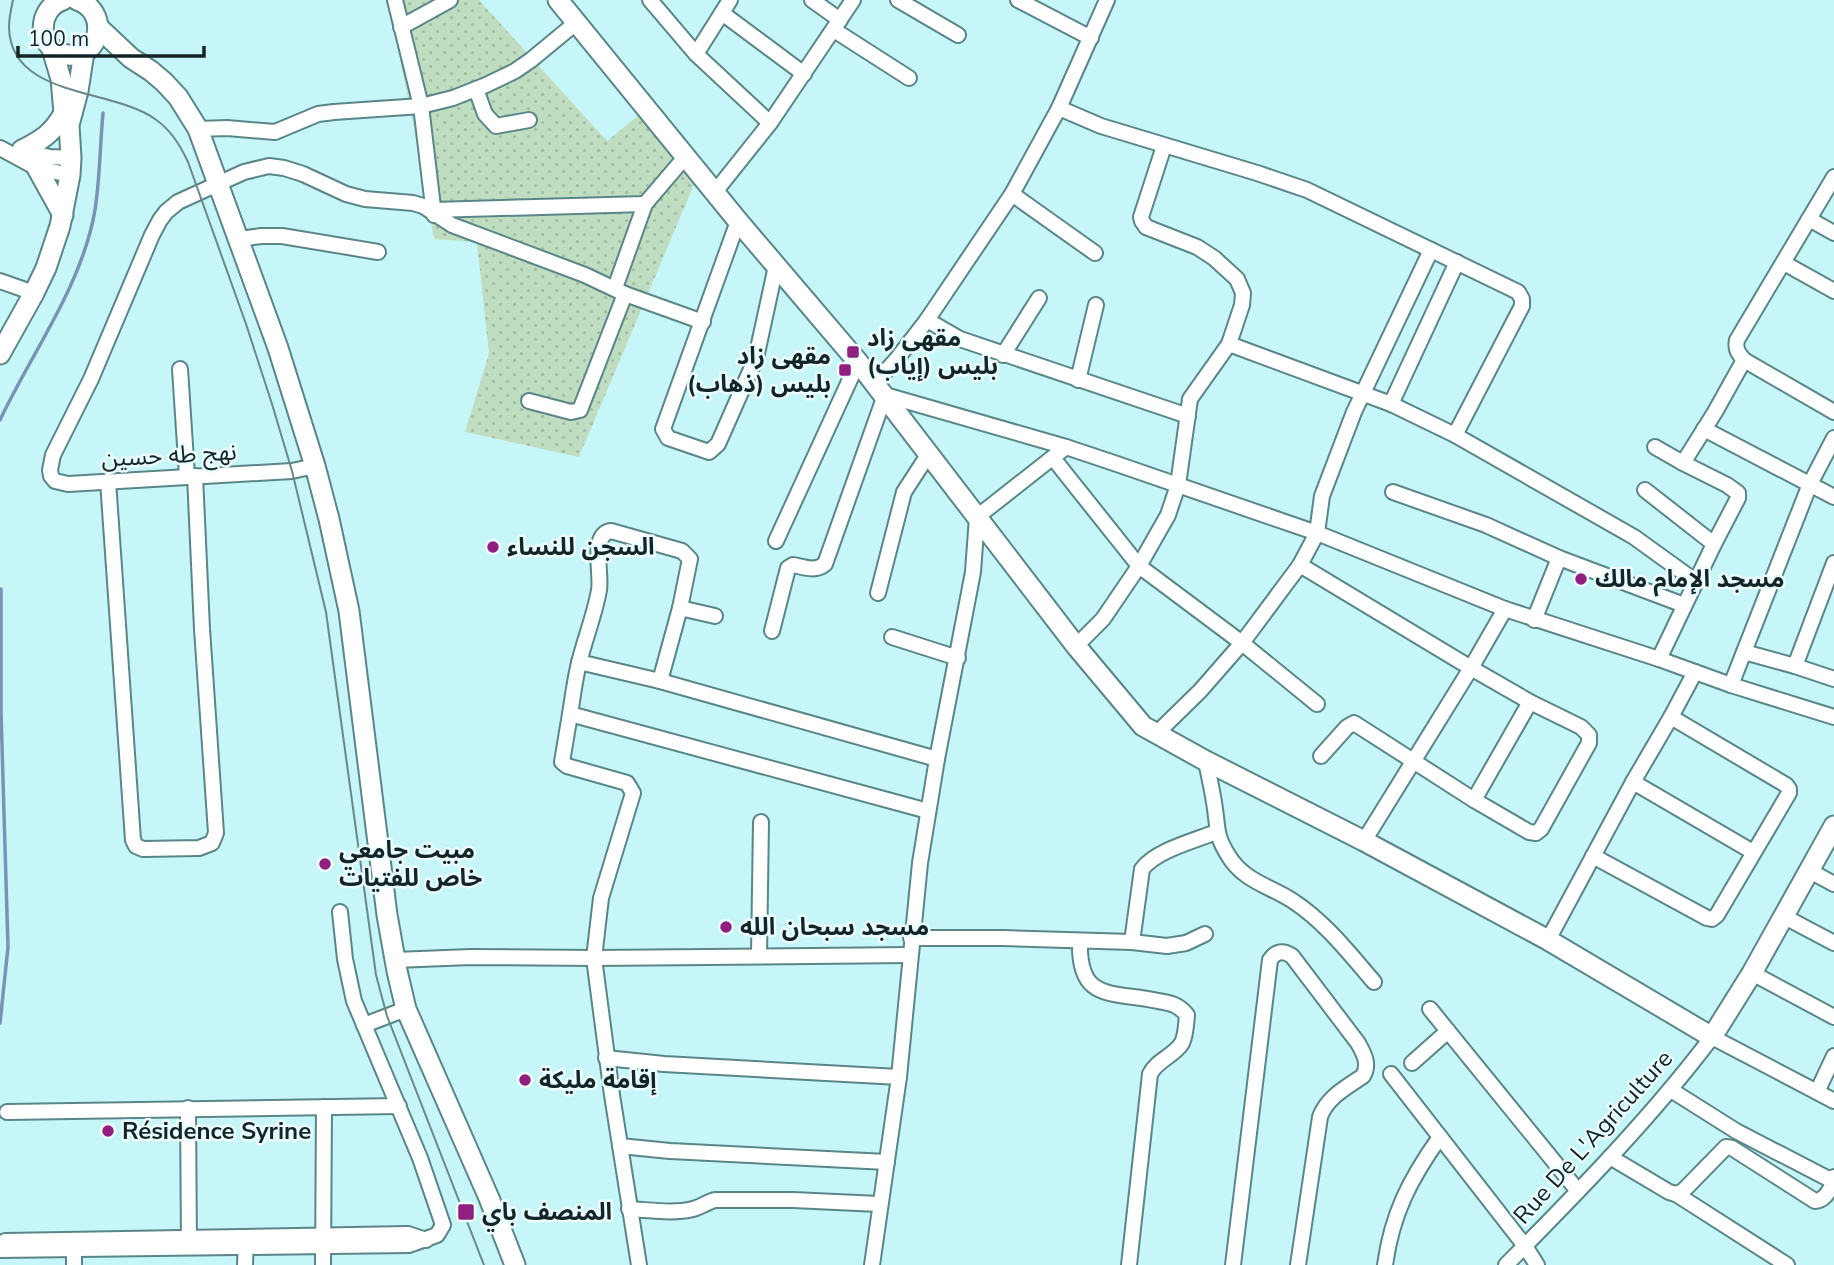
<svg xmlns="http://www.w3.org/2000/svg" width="1834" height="1265" font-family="'Nunito Sans','Noto Sans Arabic',sans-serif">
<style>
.green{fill:url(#green-dots)}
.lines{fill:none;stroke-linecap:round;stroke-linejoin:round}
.stream{stroke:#7893b3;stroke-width:3.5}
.street-casing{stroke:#5a8688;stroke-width:18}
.secondary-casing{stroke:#5a8688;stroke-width:23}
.street{stroke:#fff;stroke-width:14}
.secondary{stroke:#fff;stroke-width:19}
.tram{stroke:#69888a;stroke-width:2}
.poi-dot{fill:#901f80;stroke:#ebfdfe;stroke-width:2.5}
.labels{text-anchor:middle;stroke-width:5;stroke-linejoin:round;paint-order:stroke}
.poi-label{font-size:24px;font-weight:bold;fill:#132526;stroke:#ebfdfe;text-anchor:start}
.street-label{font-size:24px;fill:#132526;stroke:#ebfdfe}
</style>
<defs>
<pattern id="green-dots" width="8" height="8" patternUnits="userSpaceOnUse" patternTransform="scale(1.75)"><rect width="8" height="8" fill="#bfddc0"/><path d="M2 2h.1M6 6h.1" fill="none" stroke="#a3bea5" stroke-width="1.8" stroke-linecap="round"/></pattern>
</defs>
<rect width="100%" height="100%" fill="#c7f6f8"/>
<polygon class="green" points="388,0 479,0 607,141 640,114 695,182 579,457 465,432 489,354 477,242 434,239 421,162"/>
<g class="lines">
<g class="stream">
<path d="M0,420C32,352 82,286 95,210C100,178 100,145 103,113"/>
<polyline points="0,1023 8,947 1,712 1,589"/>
</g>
<g class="street-casing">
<g id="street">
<polyline points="395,0 421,106 434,215"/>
<polyline points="650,0 696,54 770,123"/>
<polyline points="812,0 840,20"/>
<polyline points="898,0 958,35"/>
<polyline points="1018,0 1091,38"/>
<polyline points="722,13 804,74"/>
<polyline points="401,27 450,0"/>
<polyline points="834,30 909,78"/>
<polyline points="696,54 730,0"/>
<polyline points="476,89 485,114 496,126 529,120"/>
<polyline points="1059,108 1101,126 1257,173 1307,190 1518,292 1522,299 1522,306 1455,435"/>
<polyline points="198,129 227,128 275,132 318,114 334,112 421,106 453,98 486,85 515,71 531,60 577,22"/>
<polyline points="0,148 37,168 70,175"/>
<polyline points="21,150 50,157 71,158"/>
<path d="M1834,177L1737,340C1735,349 1738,353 1744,360L1834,412"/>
<polyline points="715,192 770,123 853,0"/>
<polyline points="1012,194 1095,253"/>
<polyline points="433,210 645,204"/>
<polyline points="1809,219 1834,233"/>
<polyline points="738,221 663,429 668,438 709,452 718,444 756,358 776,266"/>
<polyline points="240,239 261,236 282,236 378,252"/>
<polyline points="1784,263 1834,291"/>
<polyline points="0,281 34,293"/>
<polyline points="615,288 645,204 686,156"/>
<polyline points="927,320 960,339 1188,416"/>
<polyline points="1229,344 1391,404 1455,435 1634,537 1695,581"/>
<polyline points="1003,355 1039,298"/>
<polyline points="180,369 187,476"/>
<polyline points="1078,380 1096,305"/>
<polyline points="875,383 896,360 927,320 1012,194 1059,108 1107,0"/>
<polyline points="529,401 571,412 580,410 625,294 703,322"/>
<polyline points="1391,404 1457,262"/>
<polyline points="1704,429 1834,497"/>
<polyline points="1655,447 1683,463 1715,412 1744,360"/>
<polyline points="1053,458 1139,566 1242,643 1317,704"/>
<polyline points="1683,463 1727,485 1738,493 1738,498 1714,544"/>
<polyline points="315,466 292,471 68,484 55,481 51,476 50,470 53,455 91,379 152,235 160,220 166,212 178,202 244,172 269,166 284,168 303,174 346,194 365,199 413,203 423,206 452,225 585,275 625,294"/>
<polyline points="108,481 133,840 136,846 143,849 199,848 212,843 216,833 202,629 195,476"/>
<polyline points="1645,490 1714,544 1659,659"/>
<polyline points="1393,492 1486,525 1559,558 1684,605"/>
<polyline points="776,541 858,362"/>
<polyline points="1300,565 1471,668 1530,702 1581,727 1589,735 1589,743 1541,829 1536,833 1529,832 1474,800 1354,723 1347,727 1321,756"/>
<polyline points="878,593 904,492 928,455"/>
<polyline points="680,608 715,616"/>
<polyline points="1534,620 1559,558"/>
<path d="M772,631L788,568L793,565C804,567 815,572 825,564L885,395L1066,447L1114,463L1317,533L1505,609L1659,659L1731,685L1834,717"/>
<polyline points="892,637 958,658"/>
<polyline points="1076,646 1103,619 1139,566 1168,515 1178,485 1190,399 1229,344 1242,305 1243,293 1237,279 1214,258 1197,247 1146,227 1142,221 1141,217 1164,146"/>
<polyline points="1744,652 1795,666 1834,679"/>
<polyline points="579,662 660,681 937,759"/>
<polyline points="1795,666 1834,563"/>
<polyline points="1731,685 1810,484 1834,438"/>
<path d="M570,714C573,696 575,677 580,659C586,636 595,613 599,590C602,574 590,534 611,531L682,551L690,559L680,608L660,681"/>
<polyline points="1156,734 1200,691 1242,643 1300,565 1317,533 1322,496 1354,412 1431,250"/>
<path d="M1206,761C1209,777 1213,793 1215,809C1218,830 1216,836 1228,855C1243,881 1270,886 1293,901C1325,922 1349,953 1374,982"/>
<polyline points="1633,782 1753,852"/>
<polyline points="1474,800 1530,702"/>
<polyline points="1364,841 1471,668 1505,609"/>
<polyline points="1593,856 1707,918 1712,919 1717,915 1789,793 1789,789 1786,785 1671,717"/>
<polyline points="1810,871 1834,884"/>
<polyline points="1783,916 1834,943"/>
<polyline points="911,938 1003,938 1132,942 1167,946 1186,943 1205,934"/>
<polyline points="1548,940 1633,782 1671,717 1695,672"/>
<path d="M1080,941C1078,1003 1113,991 1158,1001C1171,1003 1179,1005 1187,1015C1186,1024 1186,1035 1182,1043C1174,1056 1157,1060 1150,1074L1129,1265"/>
<path d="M1132,942L1142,869C1157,850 1194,841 1216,832"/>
<polyline points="759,955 761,822"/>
<polyline points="395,960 471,957 594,958 910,955"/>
<polyline points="1752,973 1834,1017"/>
<polyline points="1430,1009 1578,1191"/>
<polyline points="364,1025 406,1009"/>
<polyline points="606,1058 664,1064 899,1077"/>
<polyline points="1412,1063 1448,1031"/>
<polyline points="1391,1074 1525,1246 1537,1265"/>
<polyline points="1671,1090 1736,1131 1823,1176 1829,1179 1834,1177"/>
<polyline points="1817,1092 1834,1056"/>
<polyline points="188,1108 189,1247"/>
<polyline points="7,1112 399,1106"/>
<polyline points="620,1146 670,1151 887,1162"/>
<path d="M1610,1157L1669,1192L1676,1194L1683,1191L1726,1147L1732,1148L1815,1201C1826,1200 1829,1190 1834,1182"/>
<polyline points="1676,1194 1787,1265"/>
<path d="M629,1209C650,1210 673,1214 693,1209C701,1207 707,1202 715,1200H793L879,1204"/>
<polyline points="5,1241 408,1234 426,1240"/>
<polyline points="74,1249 74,1265"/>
<polyline points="0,1250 409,1245 437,1235 443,1225 420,1158 354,1001 345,959 340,912"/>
<polyline points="245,1265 246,1238"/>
<polyline points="323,1265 324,1107"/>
<polyline points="639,1265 612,1095 594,958 601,898 633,793 627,783 567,766 562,762 570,714 928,811"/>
<polyline points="872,1265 899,1077 920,863 937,759 973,572 977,517 1066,447"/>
<path d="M1233,1265L1270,960C1276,951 1283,950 1292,956L1358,1043C1364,1054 1370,1064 1363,1076C1347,1087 1327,1097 1320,1117L1298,1265"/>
<path d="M1385,1265C1392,1214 1410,1179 1440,1137"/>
<path d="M1506,1265C1578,1192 1650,1119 1712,1037L1834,1101"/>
</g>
</g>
<g class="secondary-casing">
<g id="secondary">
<path d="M63,0C35,9 37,52 68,55C101,59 110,11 77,0"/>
<polyline points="558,0 738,221 858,362 1076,646 1143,726 1206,761 1364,841 1548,940 1712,1037 1752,973 1834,826"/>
<polyline points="98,27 131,58 151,71 164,82 178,97 198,129 278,348 315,466 329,519 349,611 387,915 397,971 406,1009 489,1198 515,1265"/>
<polyline points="52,49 61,79 64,113 67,121"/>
<path d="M22,150C42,140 53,133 64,113"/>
<polyline points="37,168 63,215"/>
<polyline points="0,354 34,293 46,268 60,226 70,175 71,158 69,125 78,91 84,52"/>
</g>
</g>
<use href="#street" class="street"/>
<use href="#secondary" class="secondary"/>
<path class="tram" d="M13,0C11,9 9,18 9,27C10,98 112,88 155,119C171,130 180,145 188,162L246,324L272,404L292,471L326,612L376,975L387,1016L484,1265"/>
</g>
<g class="poi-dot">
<rect x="846" y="345" width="14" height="14" rx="3.5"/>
<rect x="838" y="363" width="14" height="14" rx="3.5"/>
<circle cx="493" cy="547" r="7"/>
<circle cx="1581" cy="579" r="7"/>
<circle cx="325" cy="864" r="7"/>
<circle cx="726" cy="927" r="7"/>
<circle cx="525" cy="1080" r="7"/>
<circle cx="108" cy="1131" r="7"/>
<rect x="457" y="1203" width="18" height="18" rx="3.5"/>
</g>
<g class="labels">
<g class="poi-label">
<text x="867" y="346">مقهى زاد<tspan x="867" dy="28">بليس (إياب)</tspan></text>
<text x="831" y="364" text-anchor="end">مقهى زاد<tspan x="831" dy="28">بليس (ذهاب)</tspan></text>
<text x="507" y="555">السجن للنساء</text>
<text x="1595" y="587">مسجد الإمام مالك</text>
<text x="339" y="858">مبيت جامعي<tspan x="339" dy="28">خاص للفتيات</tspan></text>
<text x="740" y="935">مسجد سبحان الله</text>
<text x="539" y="1088">إقامة مليكة</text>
<text x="122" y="1139">Résidence Syrine</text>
<text x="482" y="1220">المنصف باي</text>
</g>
<g class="street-label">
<text transform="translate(169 455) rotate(-3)" y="8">نهج طه حسين</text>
<text transform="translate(1593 1137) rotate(-48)" y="8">Rue De L'Agriculture</text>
</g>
</g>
<path d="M18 46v10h186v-10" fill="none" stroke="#132526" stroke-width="3.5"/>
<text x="28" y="46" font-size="21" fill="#132526" stroke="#ebfdfe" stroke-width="5" paint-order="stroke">100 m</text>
</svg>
